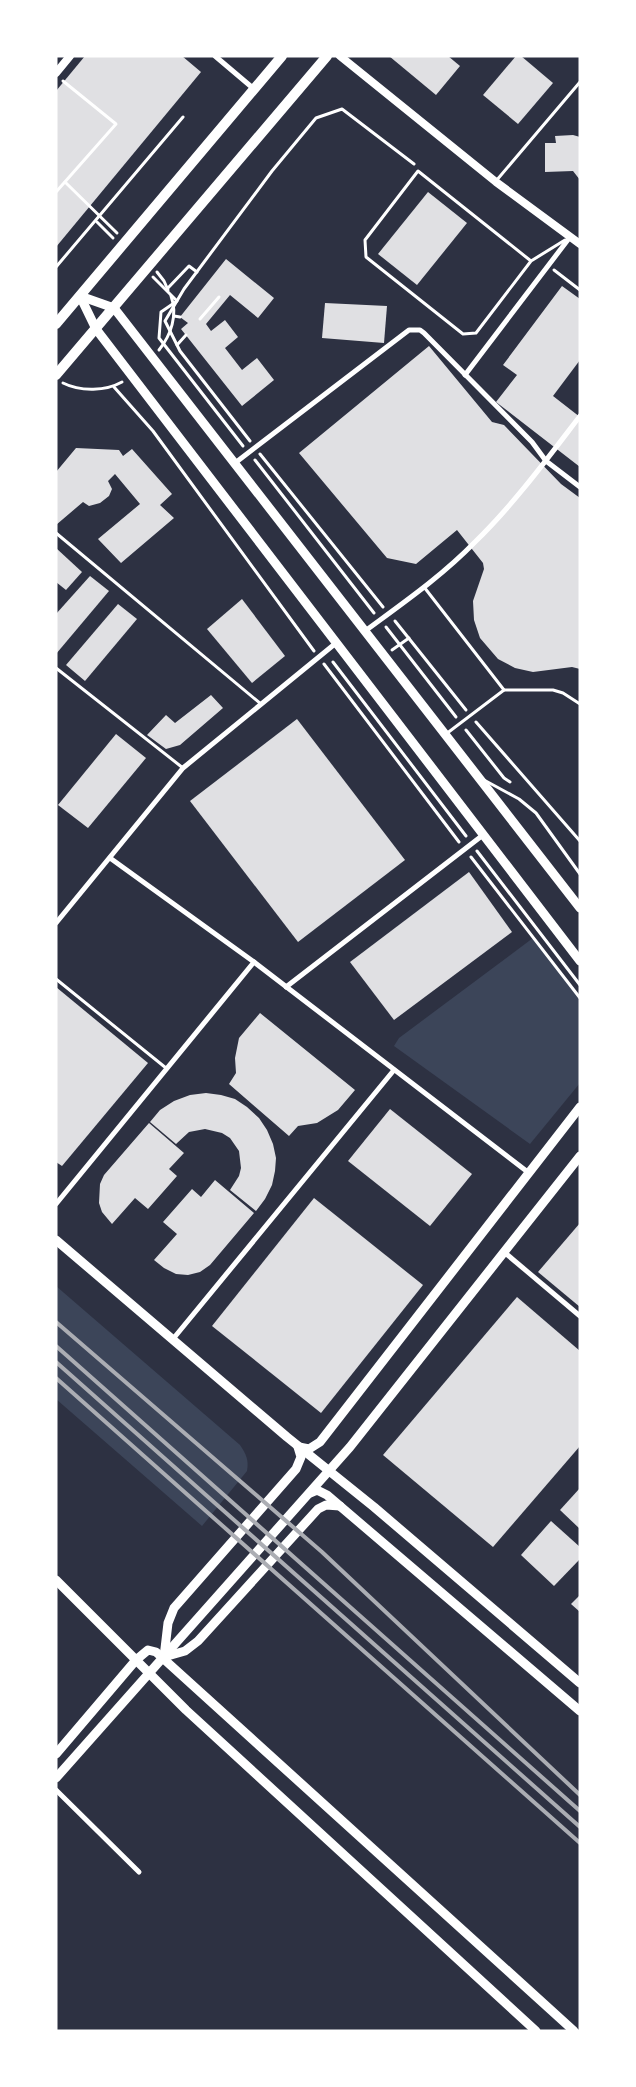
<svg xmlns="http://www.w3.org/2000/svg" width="636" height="2087" font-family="Raleway,sans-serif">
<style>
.green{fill:#3c4559}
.building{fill:#e0e0e3}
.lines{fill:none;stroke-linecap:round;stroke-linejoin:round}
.path{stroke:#fff;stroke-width:3}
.service{stroke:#fff;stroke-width:3}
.minor{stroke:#fff;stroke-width:5}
.tertiary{stroke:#fff;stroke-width:8}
.secondary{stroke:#fff;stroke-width:9}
.primary{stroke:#fff;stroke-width:10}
.rail{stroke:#abadb3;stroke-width:4}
</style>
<rect width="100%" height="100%" fill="#2d3142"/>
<g class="green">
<polygon points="533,938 580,1000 580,1083 530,1144 394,1046 399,1038"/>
<path d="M56,1286L240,1445C246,1454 249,1460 247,1471L202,1526L56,1399Z"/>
</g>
<g class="building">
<polygon points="85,56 182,56 201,72 56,247 56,91"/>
<polygon points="389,56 448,56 460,66 436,95"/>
<polygon points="516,56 521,56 553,83 518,124 483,95"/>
<polygon points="573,135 580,137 580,180 573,171 545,172 545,143 556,143 555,136"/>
<polygon points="428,192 467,223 417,285 378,254"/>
<polygon points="226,259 274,298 258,318 230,295 206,324 211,331 225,320 238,337 225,348 242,370 257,358 274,380 242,406 181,329 188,323 180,317"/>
<polygon points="562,286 580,299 580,360 553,396 580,417 580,467 496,402 517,375 503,365"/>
<polygon points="325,303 387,306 384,343 322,338"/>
<polygon points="429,346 492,422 504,425 561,484 580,498 580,669 572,667 533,672 515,668 498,659 480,638 474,620 473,601 484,569 483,563 457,530 416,564 387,558 299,453"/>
<polygon points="76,448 119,450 123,456 132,449 172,494 160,505 174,518 121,563 98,539 140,504 115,474 108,481 112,489 109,496 100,503 89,506 83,502 56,525 56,472"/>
<polygon points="56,548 82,572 66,590 56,582"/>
<polygon points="90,576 109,591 56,654 56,614"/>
<polygon points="242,599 285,656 252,683 207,629"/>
<polygon points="118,604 137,619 85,681 66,665"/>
<polygon points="211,695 223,708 180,745 166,749 147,735 166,715 175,723"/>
<polygon points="297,719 405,860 298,942 190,801"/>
<polygon points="116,734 146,758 88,828 58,805"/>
<polygon points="469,872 512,932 394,1020 350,962"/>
<polygon points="56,987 148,1063 62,1166 56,1162"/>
<polygon points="260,1013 355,1090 338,1110 317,1123 298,1126 289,1136 229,1084 236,1073 235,1058 239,1038"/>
<polygon points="206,1093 221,1095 235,1099 247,1107 259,1118 267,1130 273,1144 276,1158 275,1171 272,1185 265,1199 256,1211 230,1190 239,1176 241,1168 239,1151 230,1138 222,1133 205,1129 189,1132 176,1144 150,1122 160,1110 174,1101 190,1095"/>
<polygon points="390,1109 472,1174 430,1226 348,1161"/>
<polygon points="149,1123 184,1153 169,1169 177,1176 148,1209 135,1198 112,1224 102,1212 99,1203 100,1184 104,1175"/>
<polygon points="215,1180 254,1213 210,1265 200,1272 188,1275 176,1274 164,1268 154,1260 177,1234 163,1222 192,1189 201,1197"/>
<polygon points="314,1198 423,1285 321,1413 212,1326"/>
<polygon points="580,1223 580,1307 538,1272"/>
<polygon points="517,1297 580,1351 580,1446 493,1547 383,1455"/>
<polygon points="580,1488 580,1529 560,1510"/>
<polygon points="551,1521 580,1547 580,1559 554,1586 521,1555"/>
<polygon points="580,1595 580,1612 571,1604"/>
</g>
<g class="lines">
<g class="path">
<polyline points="65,182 117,233"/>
<polyline points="56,192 116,124 63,81"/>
<polyline points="97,222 113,238"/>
<polyline points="56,267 183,117"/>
<polyline points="554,270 580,290"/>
<polyline points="157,272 164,281 168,290"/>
<polyline points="153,277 177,301 161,312 159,338 243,446"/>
<polyline points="167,289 189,266 197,272"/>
<polyline points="174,316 180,317"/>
<polyline points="200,319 219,297"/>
<polyline points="177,345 186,335"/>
<path d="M159,350C171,335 178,315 171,296"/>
<path d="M63,383C81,392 106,391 122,382"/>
<polyline points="114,387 153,431 314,651"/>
<polyline points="250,441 180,351 165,321 184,289 272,171 316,118 342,109 414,164"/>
<polyline points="260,454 383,607"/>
<polyline points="255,460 374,613"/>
<polyline points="395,621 466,710"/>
<polyline points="386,627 456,717"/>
<polyline points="392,650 409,638"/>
<polyline points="333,662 466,836"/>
<polyline points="324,664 459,842"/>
<polyline points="476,722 580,841"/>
<polyline points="466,730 504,778 510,782"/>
<polyline points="477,851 580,985"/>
<polyline points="471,857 580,998"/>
</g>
<g class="service">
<polyline points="496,181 580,82"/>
<polyline points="531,261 418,171 365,240 366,257 463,334 476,333 531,261 565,240"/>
<polyline points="56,533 261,704"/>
<polyline points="424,587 504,690"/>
<polyline points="56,668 183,768"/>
<polyline points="446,734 504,690 553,690 563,693 580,704"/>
<polyline points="484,780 519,799 536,813 580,874"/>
<polyline points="56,979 166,1068"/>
</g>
<g class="minor">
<polyline points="215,56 254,89"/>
<polyline points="465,375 570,237"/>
<polyline points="235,463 409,330 420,330 424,333 532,442 546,461 580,487"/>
<path d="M365,631C403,603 442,576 475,542C514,504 547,459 580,416"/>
<polyline points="110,858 254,962 529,1173"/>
<polyline points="56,923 183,768 336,643"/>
<polyline points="286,987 483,835"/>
<polyline points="56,1204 254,962"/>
<polyline points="504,1252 580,1316"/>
<polyline points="173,1339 394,1070"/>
<polyline points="56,1790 139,1872"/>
</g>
<g class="tertiary">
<polyline points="340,56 496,182 580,244"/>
<polyline points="56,73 70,56"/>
</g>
<g class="secondary">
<polyline points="80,296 96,329 580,961"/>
<polyline points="80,296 114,308 580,908"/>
<polyline points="56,1240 287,1437 374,1507 580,1683"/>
<polyline points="299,1447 309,1449 320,1442 580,1107"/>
<polyline points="310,1493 317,1490 327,1495 580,1711"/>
<polyline points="56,1580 186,1710 536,2031"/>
<polyline points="164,1657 168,1623 174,1608 296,1469 301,1457 298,1447"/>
<polyline points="164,1657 185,1651 198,1641 318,1509 326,1505 340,1506"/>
<polyline points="56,1754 136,1660 148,1650 156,1652 574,2031"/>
<polyline points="56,1778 350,1447 580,1156"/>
</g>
<g class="primary">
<polyline points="56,324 282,56"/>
<polyline points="56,375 327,56"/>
</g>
<g class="rail">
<polyline points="56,1322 322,1552 580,1795"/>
<polyline points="56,1346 580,1811"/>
<polyline points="56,1362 580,1827"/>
<polyline points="56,1378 580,1843"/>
</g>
</g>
<rect width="636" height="2087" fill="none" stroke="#ffffff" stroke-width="115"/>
</svg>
